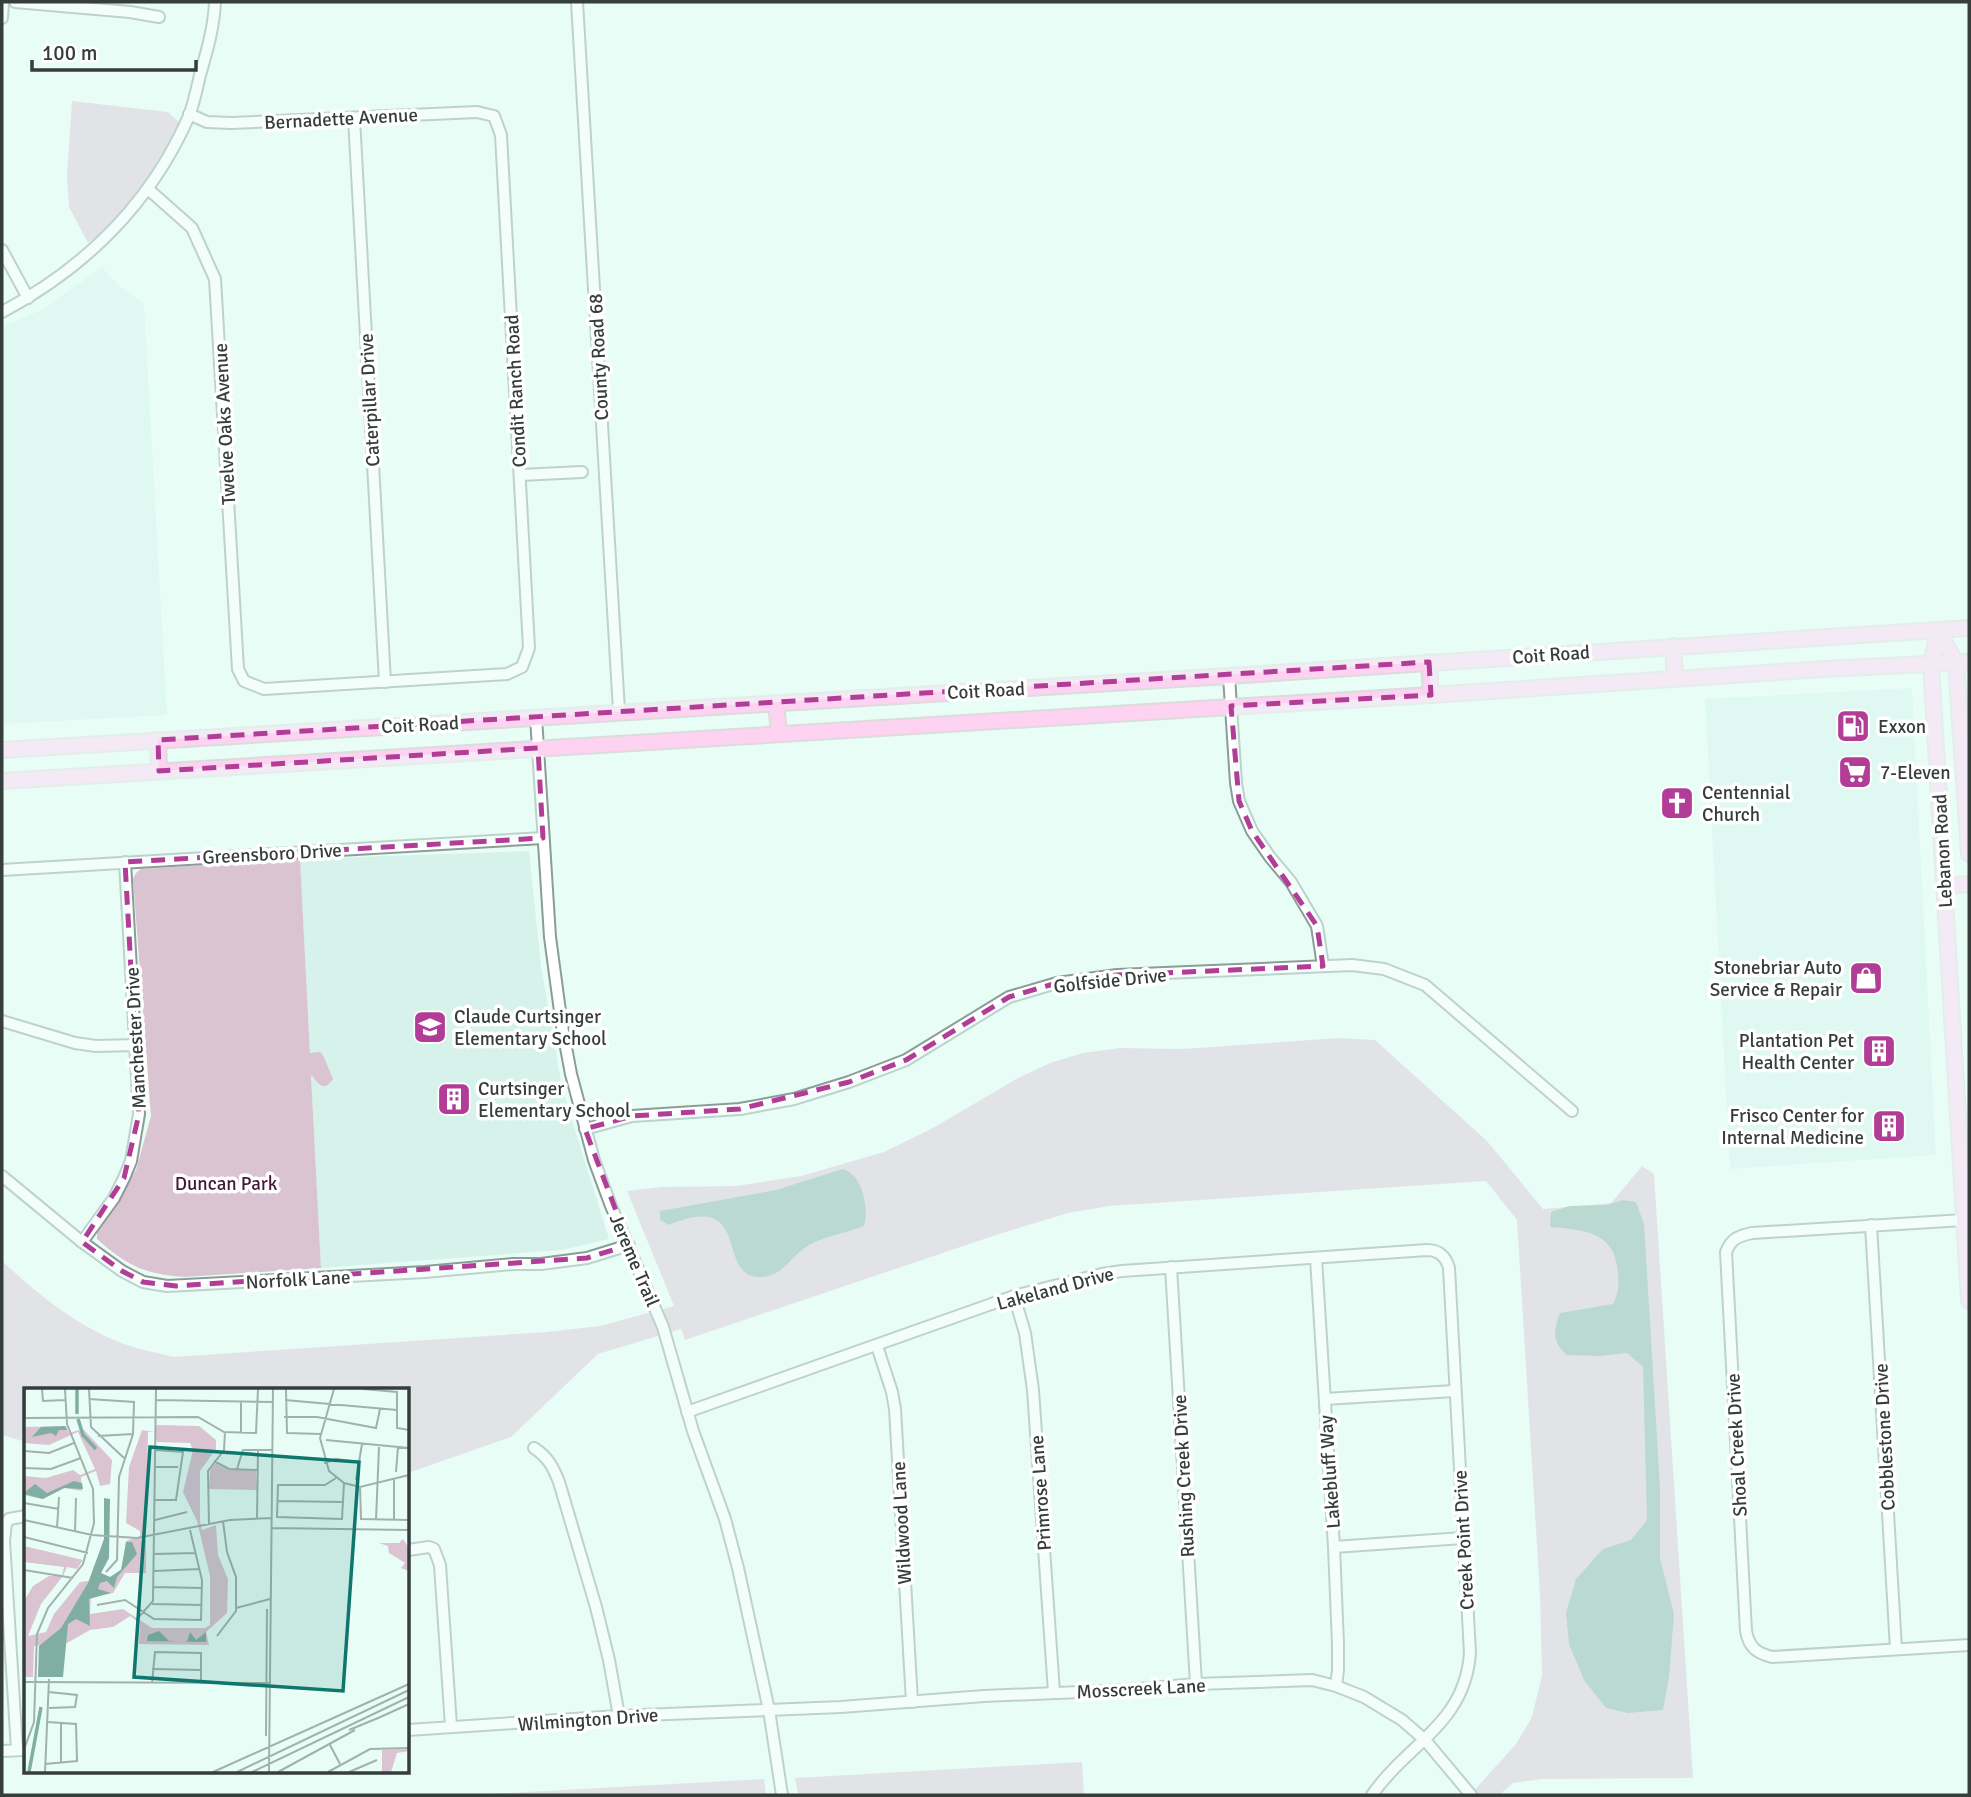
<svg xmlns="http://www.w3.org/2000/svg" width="1971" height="1797" font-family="Signika,sans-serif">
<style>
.built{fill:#d6f2ea}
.green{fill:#dac4d2}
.water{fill:#80aea2}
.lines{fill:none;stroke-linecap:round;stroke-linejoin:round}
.minor-casing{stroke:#8b9d99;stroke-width:14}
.major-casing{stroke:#dbdcdc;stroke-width:18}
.minor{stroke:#fff;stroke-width:10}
.major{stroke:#fed2f1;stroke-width:14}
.marked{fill:none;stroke:#b23d96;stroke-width:5;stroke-dasharray:14 9;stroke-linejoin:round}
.labels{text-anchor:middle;stroke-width:7;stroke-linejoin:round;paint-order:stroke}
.street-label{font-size:19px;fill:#363e3c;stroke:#fff}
.poi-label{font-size:19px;fill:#363e3c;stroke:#fff;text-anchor:start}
.park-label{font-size:19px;fill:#441839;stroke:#fff}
.inset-river{fill:none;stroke:#80aea2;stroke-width:3.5}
.inset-road{fill:none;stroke:#a1b1ac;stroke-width:2}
.view{fill:#0f766e;fill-opacity:0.15;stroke:#0f766e;stroke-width:3.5}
.inset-edge{fill:none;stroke:#363e3c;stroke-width:3.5}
</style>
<rect width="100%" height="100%" fill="#e9fdf7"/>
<g class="built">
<polygon points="102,267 119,286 144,304 167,715 2,724 2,327 41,310"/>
<polygon points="1912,688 1936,1155 1730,1169 1705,699"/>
<polygon points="529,851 541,966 562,1088 609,1239 562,1250 321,1268 300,859"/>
</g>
<g class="green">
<path d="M72,101L168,112L180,123C157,162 127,219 88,243L69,207L67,176Z"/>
<path d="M300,859L310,1053L320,1052L323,1055L333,1079C323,1094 318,1082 311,1075L321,1268L185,1277C144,1274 127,1266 97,1239V1229L136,1170L151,1116L133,879L136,873L141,869Z"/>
<path d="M1339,1038L1375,1040L1487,1141L1543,1209L1611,1203L1642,1166L1654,1174L1693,1778L1542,1779L1513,1783L1499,1795H1470L1516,1744L1532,1717L1542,1675L1540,1595L1517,1220L1486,1181L1109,1206L1068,1213L999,1234L685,1340L681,1329L598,1354L511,1437L408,1473V1389H26V1442L2,1435V1261C39,1295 73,1323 119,1342C136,1349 155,1352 173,1357L546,1332L600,1326L674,1306L627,1191L662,1187L736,1186L801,1176L884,1152L933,1128L1018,1078L1050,1063L1083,1053L1120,1048L1182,1049Z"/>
<polygon points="1082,1762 1084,1795 798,1795 795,1778"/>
<polygon points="764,1779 766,1795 471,1795"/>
</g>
<g class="water">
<path d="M843,1169C863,1175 869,1208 864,1226C844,1234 821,1236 803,1249C788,1261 780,1278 758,1277C716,1275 752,1190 669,1225L660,1220V1211L776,1190Z"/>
<path d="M1623,1200L1636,1202L1644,1224L1660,1487V1558L1674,1614L1669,1677L1663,1710L1628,1713L1606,1708L1584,1680L1569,1644L1566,1613L1576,1579L1603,1549L1631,1540L1647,1520L1643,1367L1627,1353L1599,1356L1567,1355C1552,1342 1553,1331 1560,1313L1613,1304C1619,1291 1619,1286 1618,1273C1615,1231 1584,1230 1550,1227L1551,1212L1570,1206L1607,1205Z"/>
</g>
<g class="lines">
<g class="minor-casing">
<g id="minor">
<polyline points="15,2 130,12 159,17"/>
<polyline points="577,2 619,711"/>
<polyline points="2,18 3,2"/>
<polyline points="354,118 385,682"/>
<polyline points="148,189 192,228 215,279 238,669 244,681 264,689 507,674 522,667 529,648 501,135 494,116 477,112 231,123 207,122 189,114"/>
<polyline points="2,250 28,298"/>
<path d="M2,312C85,268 151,203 189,116C194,103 197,88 200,75C207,51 214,27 215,2"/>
<polyline points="520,475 582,472"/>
<polyline points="1229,676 1236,783 1239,801 1252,831 1270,857 1291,882 1317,926 1323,966"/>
<polyline points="536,717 550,937 562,1026 571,1074 594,1160 611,1206 663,1327 693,1431 725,1519 738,1568 769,1710 782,1795"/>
<polyline points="2,870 543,838"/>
<polyline points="2,1021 75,1043 96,1046 137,1045"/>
<polyline points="585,1129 632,1116 740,1109 794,1099 849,1082 906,1060 1009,997 1057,983 1117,975 1352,965 1384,969 1425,985 1572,1111"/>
<polyline points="2,1176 82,1242 122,1271 143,1282 167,1286 425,1272 513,1264 541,1264 587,1258 629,1245"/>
<path d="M1964,1220L1752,1233C1738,1236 1731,1239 1726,1252L1746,1631C1749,1647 1756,1653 1772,1657L1969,1645"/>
<polyline points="1871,1225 1896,1649"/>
<polyline points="82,1242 114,1198 124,1178 131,1161 139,1114 125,862"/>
<polyline points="1316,1258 1334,1547 1338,1644 1338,1670 1336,1686"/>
<polyline points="1171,1267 1196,1684"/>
<polyline points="1014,1296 1025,1333 1033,1390 1054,1692"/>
<polyline points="877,1346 892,1392 895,1409 912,1702"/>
<polyline points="1325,1399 1454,1391"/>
<path d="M687,1412L1014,1296L1102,1274L1122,1271L1427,1250C1439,1250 1446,1257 1449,1268L1470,1653C1465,1724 1408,1743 1372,1795"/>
<path d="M534,1448C548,1457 553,1467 559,1482L596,1607L609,1660L619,1716"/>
<polyline points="1334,1547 1463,1538"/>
<polyline points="408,1550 429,1547 434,1549 440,1565 451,1726"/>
<polyline points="408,1730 619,1716 841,1707 984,1696 1127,1690 1196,1684 1312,1680 1336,1686 1364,1697 1402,1720 1425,1740 1471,1795"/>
<polyline points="17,1750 4,1541 6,1524 9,1519 26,1516"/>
<polyline points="2,1751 26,1750"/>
</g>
</g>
<g class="major-casing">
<g id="major">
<polyline points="1938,630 1931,665 1969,1301"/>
<polyline points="1938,630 1956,663 1969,854"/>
<polyline points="1673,646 1675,679"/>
<polyline points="1429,662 1431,695"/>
<polyline points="776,703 779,733"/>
<polyline points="158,740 159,771"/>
<polyline points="2,750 1229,676 1969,628"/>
<polyline points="2,781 1431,695 1824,669 1969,662"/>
<polyline points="1945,886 1969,884"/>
</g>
</g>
<use href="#minor" class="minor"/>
<use href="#major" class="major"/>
</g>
<path d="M0 0H1971V1797H0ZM1429,662L1431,695L1231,706L1239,801L1252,831L1317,926L1323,966L1117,975L1057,983L1009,997L906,1060L849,1082L740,1109L632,1116L585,1129L629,1245L587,1258L176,1286L143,1282L122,1271L82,1242L124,1178L139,1114L125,862L543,838L538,748L159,771L158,740Z" fill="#e9fdf7" fill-opacity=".55" fill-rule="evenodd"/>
<path class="marked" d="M1429,662L1431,695L1231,706L1239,801L1252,831L1317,926L1323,966L1117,975L1057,983L1009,997L906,1060L849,1082L740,1109L632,1116L585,1129L629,1245L587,1258L176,1286L143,1282L122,1271L82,1242L124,1178L139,1114L125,862L543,838L538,748L159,771L158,740Z"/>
<defs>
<g id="fuel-square" transform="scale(1.75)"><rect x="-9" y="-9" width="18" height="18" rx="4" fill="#b23d96" stroke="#fff"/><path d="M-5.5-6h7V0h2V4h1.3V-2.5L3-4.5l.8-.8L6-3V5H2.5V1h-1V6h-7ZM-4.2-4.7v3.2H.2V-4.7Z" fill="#fff"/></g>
<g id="supermarket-square" transform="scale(1.75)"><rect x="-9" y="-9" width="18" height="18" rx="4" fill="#b23d96" stroke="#fff"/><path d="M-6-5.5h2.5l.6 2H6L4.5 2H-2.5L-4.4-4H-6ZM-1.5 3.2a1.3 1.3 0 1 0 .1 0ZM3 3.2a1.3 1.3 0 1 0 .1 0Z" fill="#fff"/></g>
<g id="church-square" transform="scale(1.75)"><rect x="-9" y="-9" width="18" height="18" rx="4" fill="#b23d96" stroke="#fff"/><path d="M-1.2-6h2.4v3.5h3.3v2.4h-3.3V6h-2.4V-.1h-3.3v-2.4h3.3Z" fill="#fff"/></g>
<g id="shop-square" transform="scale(1.75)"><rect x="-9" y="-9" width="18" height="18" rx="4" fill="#b23d96" stroke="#fff"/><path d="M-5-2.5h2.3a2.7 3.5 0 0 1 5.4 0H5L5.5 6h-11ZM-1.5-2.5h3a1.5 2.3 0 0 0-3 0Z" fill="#fff"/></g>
<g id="school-square" transform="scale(1.75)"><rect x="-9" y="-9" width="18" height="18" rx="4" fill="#b23d96" stroke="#fff"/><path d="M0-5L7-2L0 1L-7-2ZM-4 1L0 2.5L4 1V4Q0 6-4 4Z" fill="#fff"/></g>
<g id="building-square" transform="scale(1.75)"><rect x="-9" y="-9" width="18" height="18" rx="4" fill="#b23d96" stroke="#fff"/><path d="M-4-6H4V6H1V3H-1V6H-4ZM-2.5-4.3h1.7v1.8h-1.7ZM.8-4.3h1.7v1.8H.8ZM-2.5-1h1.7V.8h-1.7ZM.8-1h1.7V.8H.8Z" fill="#fff"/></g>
</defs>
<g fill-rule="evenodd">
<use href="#fuel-square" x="1853" y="726"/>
<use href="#supermarket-square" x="1855" y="772"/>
<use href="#church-square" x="1677" y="803"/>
<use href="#shop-square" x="1866" y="978"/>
<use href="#school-square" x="430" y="1027"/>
<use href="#building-square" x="1879" y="1051"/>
<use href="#building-square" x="454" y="1099"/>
<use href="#building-square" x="1889" y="1126"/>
</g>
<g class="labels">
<g class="street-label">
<text transform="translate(341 118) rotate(-3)" y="7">Bernadette Avenue</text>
<text transform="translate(598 357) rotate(-93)" y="7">County Road 68</text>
<text transform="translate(515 391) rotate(-93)" y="7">Condit Ranch Road</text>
<text transform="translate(369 400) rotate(-93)" y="7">Caterpillar Drive</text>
<text transform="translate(224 424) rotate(-93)" y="7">Twelve Oaks Avenue</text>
<text transform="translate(1551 654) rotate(-4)" y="7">Coit Road</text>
<text transform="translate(986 690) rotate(-3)" y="7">Coit Road</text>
<text transform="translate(420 724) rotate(-3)" y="7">Coit Road</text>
<text transform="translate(1942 851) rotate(-93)" y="7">Lebanon Road</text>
<text transform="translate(272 853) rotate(-3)" y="7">Greensboro Drive</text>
<text transform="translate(1110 980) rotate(-6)" y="7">Golfside Drive</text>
<text transform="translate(135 1038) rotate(-93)" y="7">Manchester Drive</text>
<text transform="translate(635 1260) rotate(67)" y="7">Jereme Trail</text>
<text transform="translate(298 1279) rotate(-3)" y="7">Norfolk Lane</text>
<text transform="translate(1055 1288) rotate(-15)" y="7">Lakeland Drive</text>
<text transform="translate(1884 1437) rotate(-93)" y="7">Cobblestone Drive</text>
<text transform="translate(1736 1445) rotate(-93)" y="7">Shoal Creek Drive</text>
<text transform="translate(1329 1472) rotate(-94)" y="7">Lakebluff Way</text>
<text transform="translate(1183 1476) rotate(-93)" y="7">Rushing Creek Drive</text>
<text transform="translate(1040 1493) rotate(-94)" y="7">Primrose Lane</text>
<text transform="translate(901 1523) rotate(-93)" y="7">Wildwood Lane</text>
<text transform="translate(1463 1540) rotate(-93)" y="7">Creek Point Drive</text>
<text transform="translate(1141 1688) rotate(-3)" y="7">Mosscreek Lane</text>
<text transform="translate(588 1719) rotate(-4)" y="7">Wilmington Drive</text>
</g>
<g class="poi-label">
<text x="1878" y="733">Exxon</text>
<text x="1880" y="779">7-Eleven</text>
<text x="1702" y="799">Centennial<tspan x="1702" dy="22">Church</tspan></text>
<text x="1842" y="974" text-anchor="end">Stonebriar Auto<tspan x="1842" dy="22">Service &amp; Repair</tspan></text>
<text x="454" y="1023">Claude Curtsinger<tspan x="454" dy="22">Elementary School</tspan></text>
<text x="1854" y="1047" text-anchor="end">Plantation Pet<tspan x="1854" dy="22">Health Center</tspan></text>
<text x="478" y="1095">Curtsinger<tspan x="478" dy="22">Elementary School</tspan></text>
<text x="1864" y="1122" text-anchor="end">Frisco Center for<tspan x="1864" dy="22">Internal Medicine</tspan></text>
</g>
<g class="park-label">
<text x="226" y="1190">Duncan Park</text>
</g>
</g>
<g transform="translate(24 1388)">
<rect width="385" height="385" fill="#e9fdf7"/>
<path d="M133,37L175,38L192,52V61L176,83V133L178,142L192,137L194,167L204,191L203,225L182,244L185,257L115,256L116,235L106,228L89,239L66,242L43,255L10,258L9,289H0V213L9,198L25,188H38L40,179L0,174V158L59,172L53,181L43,179L39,188L17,216L4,248L22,244L30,226L56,194L86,190L100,179L102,153L116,148V143L102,135L105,79L118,42L130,44ZM124,44H130L133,54L166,55L169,62L159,104L173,133L186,188V237L181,240H128L99,221L66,226L67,209L89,205L101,185H122V152H116L122,148ZM42,38L45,45L59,41L88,72L86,96L76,98L72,83L57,89L58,103L41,100L18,111L0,107V88L22,90L49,82L56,87L71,81L54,44L25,57L0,55V39ZM192,75L204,82H232L233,102L185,101L186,82ZM379,151L385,160V183L377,180L381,175L365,165L364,158L355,155H375ZM358,362L385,361V363L373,365L367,384H358Z" fill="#dac4d2" fill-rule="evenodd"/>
<path d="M41,38L43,42H35L32,48L27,45L8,49L17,39ZM50,93L58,95L59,101L40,100L19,111L0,106V97L1,104L11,96L23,105ZM80,110L86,111L85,170L77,185L86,189L97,182L102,154H108L113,166L93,189L90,200L83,193L76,195L74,201L87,205L65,211L66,238L52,231L44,236L39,289H14L15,258L37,240L64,195L80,151ZM135,243L145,253L163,254L166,244L172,252L182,244V254L123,253L124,247Z" fill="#80aea2"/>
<path class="inset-river" d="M53,1V26M54,31L59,47L72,61M5,384L17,319"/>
<path class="inset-road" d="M18,1L19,13L41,12M65,1L67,39L100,70M262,1L263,45L297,46M310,1L296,50L305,83L320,95L336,99L385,87M339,1L373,4V40L385,42M65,11L110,14L109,46L95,89L93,172L82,184M132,12L249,14M261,12L373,22M217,14V45M260,29H293L352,40L356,21M0,30L174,29L200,44L232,45L234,1M1,30V1M74,48L109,46M302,52L385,60M0,63L25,65L50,55M190,73L205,81L234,82M300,75L312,71L335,74M131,79H154M0,80L27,81L57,70M213,81L219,62H248M372,84L374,59M312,90L301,97H254L253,129L318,131L320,95M332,92L338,56M336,99L337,131L385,132M131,112H152L159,64L132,62M253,113L319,114M0,115L35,121M233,130L234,62M0,132L68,147L113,150L206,132L248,130M131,132L163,124M352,132L355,59M370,132V90M185,137L184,83L200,62L201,44M33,140L35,109M248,140L385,142M51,144L52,110M0,149L64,165M130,166L172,165M0,182L49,190M130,183L176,181M130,199L178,200M128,216L178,217M73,217L101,212L130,231L177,232L178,192L166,142M212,220L246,211M112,232L129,213L132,1M193,248L212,223V189L203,164L199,133M128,281L178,282M0,294L245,295M128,295L131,264L177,265V292M25,304L53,307L51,319L25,320M352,331L385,316M325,342L354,330M242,348L243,221M306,357L316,376M21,376L53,373L52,336L24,334M37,376V336M0,381L1,359L10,334L13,246L24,220L59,176L70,135L69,101L43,36L41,1M21,384L25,291M189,384L385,296M213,384L385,302M228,384L385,309M245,384L249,1M254,384L331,342M304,384L346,361L385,360M325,384L353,372"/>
<path class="view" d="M126,59L335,74L319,303L110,289Z"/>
<rect width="385" height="385" class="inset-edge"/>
</g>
<rect width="1971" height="1797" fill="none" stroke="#363e3c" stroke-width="7"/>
<path d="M32 60v10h164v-10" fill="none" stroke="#363e3c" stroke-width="3.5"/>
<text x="42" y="60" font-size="21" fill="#363e3c" stroke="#ffffff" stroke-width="5" paint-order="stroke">100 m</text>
</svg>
